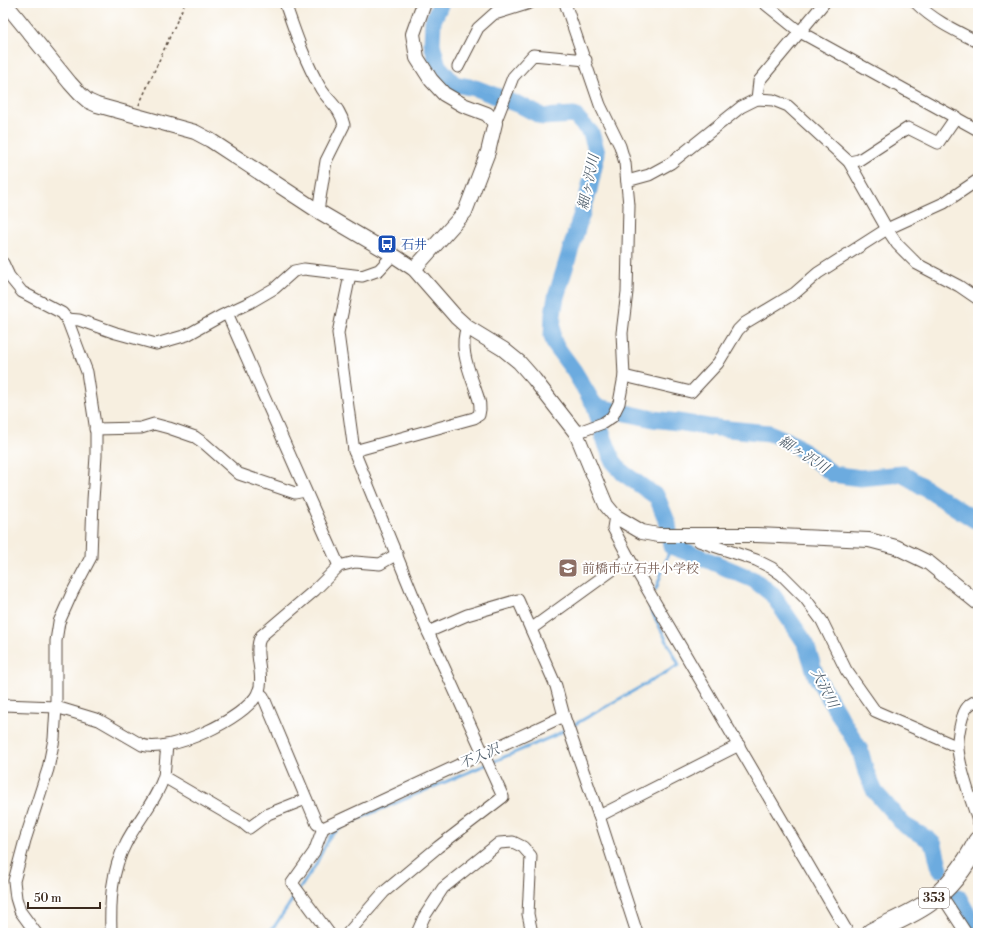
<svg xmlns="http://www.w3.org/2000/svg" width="981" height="936" font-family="'Libre Bodoni','Noto Serif JP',serif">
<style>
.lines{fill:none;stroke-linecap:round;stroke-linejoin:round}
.stream{stroke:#6cabdf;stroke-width:3}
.river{stroke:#6cabdf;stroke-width:17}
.minor-casing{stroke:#57483b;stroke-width:13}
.tertiary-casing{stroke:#57483b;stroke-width:16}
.trunk-casing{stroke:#57483b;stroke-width:21}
.path{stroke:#57483b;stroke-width:1.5;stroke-dasharray:3 3;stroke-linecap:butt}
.minor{stroke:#fff;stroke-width:11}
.tertiary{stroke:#fff;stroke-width:14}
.trunk{stroke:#fff;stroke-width:19}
.labels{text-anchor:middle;stroke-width:4;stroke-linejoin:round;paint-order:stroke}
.shield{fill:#fff;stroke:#766a62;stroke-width:1}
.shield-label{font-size:12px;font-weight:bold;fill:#3b2a1e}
.transit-label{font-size:13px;fill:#164399;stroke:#fff;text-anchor:start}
.education-label{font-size:13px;fill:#785e54;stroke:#fff;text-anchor:start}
.water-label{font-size:14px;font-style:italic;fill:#4f5e6b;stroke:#fff}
</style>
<rect width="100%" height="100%" fill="#fff"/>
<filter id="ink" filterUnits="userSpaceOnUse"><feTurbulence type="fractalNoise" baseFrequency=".025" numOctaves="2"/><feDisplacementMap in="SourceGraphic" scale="8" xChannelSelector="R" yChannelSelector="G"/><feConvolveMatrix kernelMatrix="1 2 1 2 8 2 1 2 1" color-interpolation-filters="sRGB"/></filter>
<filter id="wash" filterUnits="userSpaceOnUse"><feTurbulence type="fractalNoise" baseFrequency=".012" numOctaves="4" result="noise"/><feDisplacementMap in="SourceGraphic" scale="16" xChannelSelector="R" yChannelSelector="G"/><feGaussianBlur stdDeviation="0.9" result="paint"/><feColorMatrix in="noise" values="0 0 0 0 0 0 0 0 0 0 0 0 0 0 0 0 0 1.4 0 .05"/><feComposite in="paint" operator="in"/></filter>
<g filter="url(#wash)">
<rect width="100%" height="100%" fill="#f7efe0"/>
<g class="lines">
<g class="stream">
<polyline points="656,589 671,546"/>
<polyline points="265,933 274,927 315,866 330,836 346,824 556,735 679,665 650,608 651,604"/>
</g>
<g class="river">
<polyline points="441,3 433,21 432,44 438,66 454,84 475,88 522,106 543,117 574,115 591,133 597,153 589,190 556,297 553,314 552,336 555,345 574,371 595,406 603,436 613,461 623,473 657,497 668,524 671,546 703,558 754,580 772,594 806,644 816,676 860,750 866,772 875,792 904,825 928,839 934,845 940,869"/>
<polyline points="599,407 653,419 678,422 708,427 769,433 791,442 833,474 860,478 903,474 975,520 978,520"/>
<polyline points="958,897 978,933"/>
</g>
</g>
</g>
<g filter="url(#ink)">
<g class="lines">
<g class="minor-casing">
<g id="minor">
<path d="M285,3C295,32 305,62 321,89C330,103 340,107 344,125L326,161L318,211"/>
<polyline points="565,3 600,105 620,146 625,163 629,205 627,292 622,333 624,376 619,403 612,417 603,423 576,433"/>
<polyline points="764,3 800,32 978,130"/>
<path d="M916,3C934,21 956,31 978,42"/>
<polyline points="498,13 530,3"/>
<polyline points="458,67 478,28 506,3"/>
<polyline points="757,99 759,81 824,3"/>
<polyline points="495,123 513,77 533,55 586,60"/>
<polyline points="849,162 859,160 908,128 938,143 956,117"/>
<polyline points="627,181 649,175 671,163 741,107 757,99 773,100 788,106 849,162 887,229 897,244 917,264 959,286 978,299"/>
<polyline points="3,263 9,276 22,292 62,313 67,319 87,372 96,431 96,456 93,500 91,557 72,593 59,622 56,641 56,707 54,739 48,769 25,840 14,881 16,898 20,911 36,933"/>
<polyline points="227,313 339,566"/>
<polyline points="67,319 79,320 116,333 156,344 187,335 221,316 251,302 275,288 294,271 304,269 362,276 379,270 393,255"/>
<polyline points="624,376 691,392 718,363 738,330 745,323 795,293 818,273 887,229 944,203 978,180"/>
<polyline points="95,429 141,428 154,424 169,428 195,437 205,444 239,474 295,493 305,491"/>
<path d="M354,451L474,418L479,415C482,404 478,398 475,388C468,368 459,347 467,327"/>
<polyline points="615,516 613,528 629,558 848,933"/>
<polyline points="695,535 699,541 756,560 772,568 782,575 805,598 822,621 846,670 875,711 958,747"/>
<polyline points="531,629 629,558"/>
<polyline points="428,632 467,615 518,600 556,686 564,716 599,816 637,933"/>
<polyline points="258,692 263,696 317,824 323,828 564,716"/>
<path d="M978,700C973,702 969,704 966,709C961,717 957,739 958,749C960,771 971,799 978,821"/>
<path d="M3,705L56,707L99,720L142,745C169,754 245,719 258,693C266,675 252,653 261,636L315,590L339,566L355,562L380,564L397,554"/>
<polyline points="167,745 164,777 243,823 249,828 268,814 306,799"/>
<polyline points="599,816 739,745"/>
<polyline points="323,828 314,852 292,883 329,933"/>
<polyline points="940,893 966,933"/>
<path d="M111,933C110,902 111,871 126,843C137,821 156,801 164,776"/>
<polyline points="348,933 384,892 438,847 503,797 428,632 354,451 338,333 350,275"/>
<polyline points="417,933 424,917 443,888 499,843 513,842 523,847 531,856 528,914 532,933"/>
</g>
</g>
<g class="tertiary-casing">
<g id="tertiary">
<polyline points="5,3 70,83 80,94 88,101 97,105 195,132 210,140 318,211 393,255 414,269 456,317 467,327 503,349 519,362 534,379 576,433 606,505 615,516 642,532 658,535 756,535 869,540 896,547 929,563 978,603"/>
<polyline points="414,269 465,212 488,152 495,123 487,114 463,105 444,94 431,80 417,58 413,34 424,3"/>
</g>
</g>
<g class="trunk-casing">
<path id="trunk" d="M871,933C890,923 911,915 928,903C950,887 966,865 978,841"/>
</g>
<polyline class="path" points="139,105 185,3"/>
<use href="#minor" class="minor"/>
<use href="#tertiary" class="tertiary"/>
<use href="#trunk" class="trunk"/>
</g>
</g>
<defs>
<g id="bus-square" transform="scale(1)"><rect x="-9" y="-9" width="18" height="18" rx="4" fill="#1a4fb4" stroke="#fff"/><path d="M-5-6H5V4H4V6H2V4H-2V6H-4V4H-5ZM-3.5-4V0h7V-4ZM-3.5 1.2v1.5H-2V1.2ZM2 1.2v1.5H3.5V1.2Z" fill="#fff"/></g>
<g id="school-square" transform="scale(1)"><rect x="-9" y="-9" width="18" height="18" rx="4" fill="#8d6e63" stroke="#fff"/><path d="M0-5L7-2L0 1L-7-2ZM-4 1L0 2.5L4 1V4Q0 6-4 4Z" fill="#fff"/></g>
</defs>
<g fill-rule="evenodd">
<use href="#bus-square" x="387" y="244"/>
<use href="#school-square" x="568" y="568"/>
</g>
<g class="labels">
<rect class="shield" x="919" y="888" width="30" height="20" rx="3"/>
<g class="shield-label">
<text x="934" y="902">353</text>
</g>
<g class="transit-label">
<text x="401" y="249">石井</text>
</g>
<g class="education-label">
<text x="582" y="573">前橋市立石井小学校</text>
</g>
<g class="water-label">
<text transform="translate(588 182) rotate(-78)" y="5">細ヶ沢川</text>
<text transform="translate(804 454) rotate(33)" y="5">細ヶ沢川</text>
<text transform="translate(825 688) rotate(63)" y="5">大沢川</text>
<text transform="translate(479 756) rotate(-23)" y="5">不入沢</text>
</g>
</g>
<rect width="981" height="936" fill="none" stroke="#fff" stroke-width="16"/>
<path d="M28 902v6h72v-6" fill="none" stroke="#3b2a1e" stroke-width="2"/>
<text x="34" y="902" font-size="12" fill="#3b2a1e" stroke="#ffffff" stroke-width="3" paint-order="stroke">50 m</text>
</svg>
